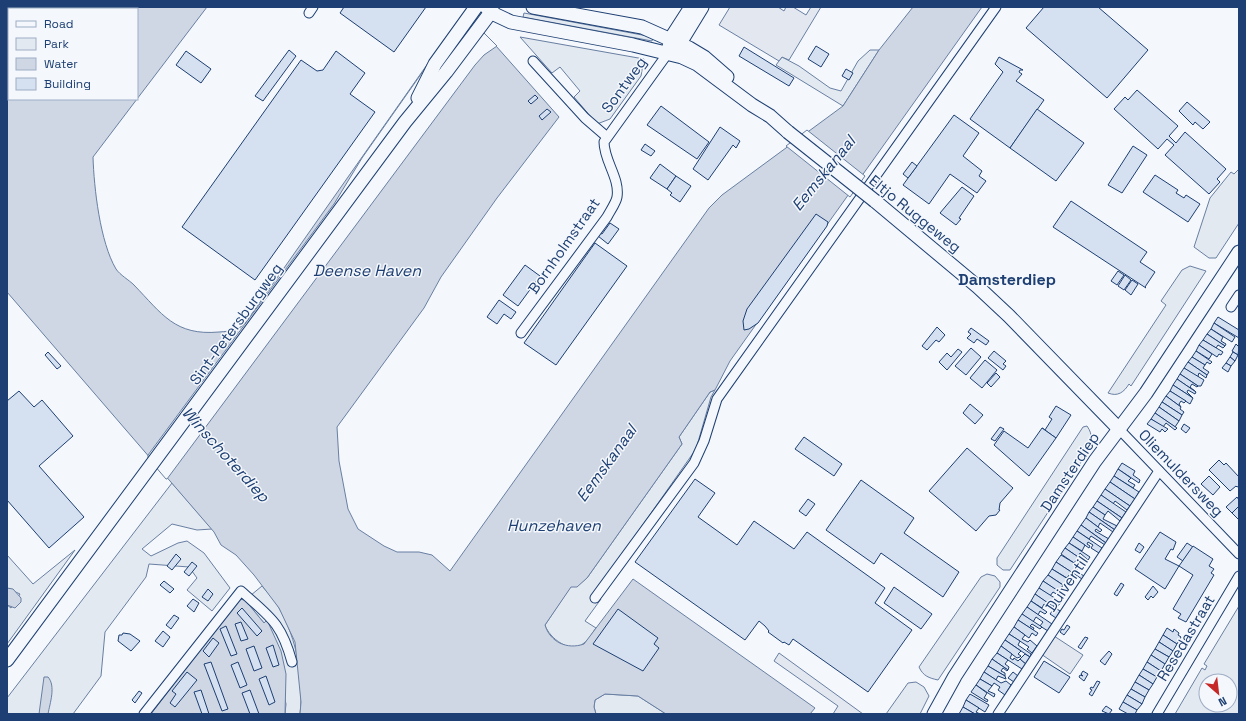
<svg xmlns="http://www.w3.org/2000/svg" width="1246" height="721" font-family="'Space Grotesk',sans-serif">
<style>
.green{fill:#e3e9f0;stroke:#687fa3;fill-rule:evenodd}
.parking{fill:#e3e8f0;stroke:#687fa3}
.water{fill:#cfd7e4;stroke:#687fa3}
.pier{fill:#f4f7fb;stroke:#687fa3}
.building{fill:#d5e0f0;stroke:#1d3f73}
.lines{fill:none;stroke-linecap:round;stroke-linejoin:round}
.street-casing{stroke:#1d3f73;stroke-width:11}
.secondary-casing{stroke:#1d3f73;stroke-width:15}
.street{stroke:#f4f7fb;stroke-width:9}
.secondary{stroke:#f4f7fb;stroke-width:13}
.secondary-bridge-casing{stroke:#1d3f73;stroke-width:15;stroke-linecap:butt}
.secondary-bridge{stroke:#f4f7fb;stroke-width:13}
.labels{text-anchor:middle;stroke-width:3;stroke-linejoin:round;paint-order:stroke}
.street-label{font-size:15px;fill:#1d3f73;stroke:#f4f7fb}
.water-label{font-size:16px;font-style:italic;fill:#1d3f73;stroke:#f4f7fb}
.neighbourhood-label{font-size:16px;font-weight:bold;fill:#1d3f73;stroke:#f4f7fb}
</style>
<rect width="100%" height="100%" fill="#f4f7fb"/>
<g class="green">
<polygon points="524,13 653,37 652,41 523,17"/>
<polygon points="520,37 644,59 641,76 610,119 597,124 574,97 580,91 560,67 552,73"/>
<polygon points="870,50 879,50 843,106 776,65 782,57 799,66 830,88 841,91 858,61"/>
<polygon points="1239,169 1239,223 1216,258 1209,258 1194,247 1210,198 1231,172 1234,174"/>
<path d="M1190,266L1206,271L1131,386L1129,384C1124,392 1118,397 1108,393L1166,305L1161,301L1182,270Z"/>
<path d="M715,390L711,397L696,449L595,593L601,599L585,621L596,628C592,633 589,640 584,643C571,655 549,638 545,625L571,586H577L587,578L682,444L679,437L710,392Z"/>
<path d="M1087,426C1094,436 1091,441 1085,450L1087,453L1010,570H1003L997,565V558L1001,552L1083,427Z"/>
<polygon points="172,483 212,529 197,530 172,524 142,549 151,556 178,543 187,541 204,553 230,588 212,611 187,590 197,578 189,567 149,564 146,577 105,632 101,676 73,714 7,714 7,698"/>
<polygon points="75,550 7,644 7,605 11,608 20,594 7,588 7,555 33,584"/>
<path d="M987,574L995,576L1000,582V587L938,680C929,678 923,676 919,667L981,577Z"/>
<path d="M262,586C268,593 275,600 279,608C297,639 304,679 300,714H285L286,704L267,620L264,623L245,600Z"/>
<path d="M1239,606V714H1175L1202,668L1205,670L1207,666L1204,664ZM1206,681H1230V705H1206Z"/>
<polygon points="916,682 924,687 929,696 920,714 886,714 908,683"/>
<polygon points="605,694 638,696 666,714 596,714 594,707 595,700"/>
</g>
<g class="parking">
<polygon points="730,7 778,7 784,11 786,7 793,7 806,15 811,7 821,7 789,60 782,57 779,61 719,25"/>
<polygon points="1054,636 1083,655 1070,674 1041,654"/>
<polygon points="779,653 863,714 833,714 838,706 774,661"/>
</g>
<g class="water">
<polygon points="55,7 207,7 137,99 137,9 53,9"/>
<path d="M913,7H982L730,361L715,390L710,392L679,437L682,444L587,578L577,587H571L545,625C550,642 567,650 584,644L633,579L815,708L810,714H666L638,696L605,694L595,700L594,707L596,714H300L301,702L295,642L279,608L254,575L236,555L221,545L214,532L7,292V64L9,63V99H137L93,157C94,188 100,242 116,269C120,275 129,280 134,285C162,314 175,336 219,332C231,331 238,331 246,322L462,15L496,46L559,117L497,198L441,277L424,308L337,427L339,461L348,509L358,529L384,546L397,552H419L432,555L450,571L709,208L722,195L843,106L879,50Z"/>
<polygon points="7,588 13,589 21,598 21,602 15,608 7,605"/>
<polygon points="239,599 245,600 264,623 267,620 281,651 286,674 285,714 151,714"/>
<path d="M44,677H48C56,686 50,703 48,714H39Z"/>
</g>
<g class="pier">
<polygon points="464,13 497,46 484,55 475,65 167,479 166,479 148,458 148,455 334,204 362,158"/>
<polygon points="807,130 865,176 850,197 786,146"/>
</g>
<g class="building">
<polygon points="344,7 426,7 394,52 340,13"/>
<polygon points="1044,7 1098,7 1148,50 1107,98 1026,28"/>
<polygon points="816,46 829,54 821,67 808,59"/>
<polygon points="744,47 794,78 789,86 739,56"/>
<polygon points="289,50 296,56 263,101 255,96"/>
<polygon points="186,51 211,69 201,83 176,65"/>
<polygon points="336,51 365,73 350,94 375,112 255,280 182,227 301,60 317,71 323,70"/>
<polygon points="999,57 1023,70 1020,70 1019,72 1022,74 1016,81 1044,100 1010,148 970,119 1003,72 995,64"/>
<polygon points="846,69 853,73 849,80 842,76"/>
<polygon points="1137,90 1178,126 1169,136 1176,143 1185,132 1226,169 1217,179 1220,182 1209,194 1165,155 1174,145 1167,139 1158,149 1114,109 1125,97 1128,100"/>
<polygon points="535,95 538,98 531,104 528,101"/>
<polygon points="1187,102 1210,122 1203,129 1195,122 1193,125 1179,111"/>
<polygon points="661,106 709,142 697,159 647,125"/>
<polygon points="547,109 551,112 542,120 539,116"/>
<polygon points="1037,109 1084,143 1056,181 1010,148"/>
<polygon points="954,115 979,133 963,156 982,171 979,176 986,181 977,193 950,174 929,204 903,185"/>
<polygon points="720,127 740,141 736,148 733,145 708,180 693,169"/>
<polygon points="645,144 655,151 651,156 641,150"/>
<polygon points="1133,146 1147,155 1122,193 1108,185"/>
<polygon points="912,162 917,166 908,178 903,174"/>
<polygon points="660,164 676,176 667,189 650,178"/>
<polygon points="1155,175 1178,190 1176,193 1184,198 1186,195 1200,204 1188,222 1143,192"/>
<polygon points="676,176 691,186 680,202 670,195 672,193 667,189"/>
<polygon points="962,187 974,196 959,218 961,219 956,225 940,213"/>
<polygon points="1071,201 1147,252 1140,262 1155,272 1145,287 1146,288 1053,227"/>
<polygon points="816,214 828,222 827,226 758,323 749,329 744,330 743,321 747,309"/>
<polygon points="610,223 619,229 608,244 598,236 600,233 602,234"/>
<polygon points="595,243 627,266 556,365 524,343"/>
<polygon points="525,265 540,276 518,306 503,295"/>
<polygon points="1118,271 1124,275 1117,285 1111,281"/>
<polygon points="1125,275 1131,280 1124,290 1118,286"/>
<polygon points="1132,280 1138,284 1131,295 1125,290"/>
<polygon points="499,300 516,312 511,319 504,314 497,324 487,317"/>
<polygon points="1218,317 1239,330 1239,338 1214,323"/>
<polygon points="1214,323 1235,337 1232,342 1211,329"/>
<polygon points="937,327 945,335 939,342 936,340 927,350 922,346"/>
<polygon points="971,328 989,341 986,345 977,339 974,343 967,338 971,334 968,332"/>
<polygon points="1211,329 1223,337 1221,341 1226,344 1225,346 1207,334"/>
<polygon points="1207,334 1225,346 1223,348 1218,345 1216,348 1203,340"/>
<polygon points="1203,340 1223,352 1221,355 1219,354 1217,357 1199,345"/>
<polygon points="1236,344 1239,347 1238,355 1232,351"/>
<polygon points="1199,345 1212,354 1209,359 1196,351"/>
<polygon points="971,348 981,357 966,375 955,366"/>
<polygon points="958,349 962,352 947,370 939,362 947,353 951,357"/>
<polygon points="994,351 1006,361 1003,364 1006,366 1003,370 988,358"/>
<polygon points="1196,351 1212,362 1210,364 1207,362 1205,365 1192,357"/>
<polygon points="48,352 61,366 57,369 45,355"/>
<polygon points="1233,352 1238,355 1235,361 1230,357"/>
<polygon points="1192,357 1205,365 1203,368 1209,372 1207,375 1188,362"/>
<polygon points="1230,357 1235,361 1231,366 1226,363"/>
<polygon points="985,360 997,370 982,388 970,378"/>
<polygon points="1188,362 1207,375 1206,378 1199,373 1198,376 1200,379 1184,368"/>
<polygon points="1226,363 1231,366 1228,372 1222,368"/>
<polygon points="1184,368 1204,380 1201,386 1198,386 1180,374"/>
<polygon points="996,373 1000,377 991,387 987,383"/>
<polygon points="1180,374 1198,386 1197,387 1192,384 1190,387 1196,392 1177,379"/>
<polygon points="1177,379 1196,392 1195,394 1188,390 1187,392 1193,398 1173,385"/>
<polygon points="1173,385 1193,398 1190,404 1170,391"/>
<polygon points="19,391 34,407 42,400 73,436 39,466 84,517 49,548 7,500 7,401"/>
<polygon points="1170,391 1186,401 1184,403 1181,401 1179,404 1181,407 1166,396"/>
<polygon points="1166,396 1181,407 1180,409 1184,412 1182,415 1162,402"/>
<polygon points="1162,402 1182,415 1179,421 1159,407"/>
<polygon points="970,404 983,415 975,424 963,413"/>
<polygon points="1056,406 1071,415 1056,438 1042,428 1045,430 1052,419 1049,417"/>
<polygon points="1159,407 1179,421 1175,427 1155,413"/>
<polygon points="1155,413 1177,428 1175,430 1166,423 1163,427 1151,419"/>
<polygon points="1151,419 1168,429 1165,432 1162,429 1160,432 1147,424"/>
<polygon points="1184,424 1190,428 1186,433 1181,429"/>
<polygon points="1000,427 1004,429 995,441 991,439"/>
<polygon points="1042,428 1056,438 1029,476 994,445 1004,431 1028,448"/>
<polygon points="804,437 842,464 834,476 795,449"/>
<polygon points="967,448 1013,488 1000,503 999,510 1000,510 996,515 989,516 976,531 929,491"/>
<polygon points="1219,460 1224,465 1226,463 1239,477 1239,486 1237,487 1236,486 1230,491 1209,470"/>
<polygon points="1122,463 1135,471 1133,475 1140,480 1139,483 1118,469"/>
<polygon points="1118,469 1131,478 1128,481 1135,485 1133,488 1114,476"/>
<polygon points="1114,476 1139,492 1135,499 1110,482"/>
<polygon points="1209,476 1220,487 1213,495 1201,484"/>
<polygon points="695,479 715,493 698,517 737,545 754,521 794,549 807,532 885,588 875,603 912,630 868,692 793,639 789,645 784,642 783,643 768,632 769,631 765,626 759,621 745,640 635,562"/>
<polygon points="861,480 914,518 904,533 959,572 943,597 881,553 874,564 826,530"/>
<polygon points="1110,482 1135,499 1130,506 1105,489"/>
<polygon points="1105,489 1130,506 1127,510 1115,501 1113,504 1101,495"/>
<polygon points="1101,495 1126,512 1122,518 1097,501"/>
<polygon points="1237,497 1239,500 1239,506 1232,513 1226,507"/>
<polygon points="808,499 815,504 806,516 799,511"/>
<polygon points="1097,501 1122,518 1120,521 1108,511 1105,515 1093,507"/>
<polygon points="1239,506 1239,520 1232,513"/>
<polygon points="1093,507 1105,515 1103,519 1117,526 1115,530 1089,512"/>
<polygon points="1089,512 1115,530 1113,532 1100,523 1098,527 1086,518"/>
<polygon points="1086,518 1102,530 1100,532 1096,529 1095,531 1109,539 1106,543 1081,525"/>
<polygon points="1081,525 1106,543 1105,545 1091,536 1089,539 1077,531"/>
<polygon points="1077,531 1102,548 1099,553 1091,548 1093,545 1088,542 1087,544 1090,546 1089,548 1073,537"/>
<polygon points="1160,532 1176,542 1173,550 1171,549 1165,559 1179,566 1165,589 1135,569"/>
<polygon points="1073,537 1085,545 1082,551 1069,543"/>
<polygon points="1069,543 1090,557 1088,560 1080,553 1078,557 1065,548"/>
<polygon points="1139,543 1144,547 1140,553 1135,550"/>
<polygon points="1187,543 1193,547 1183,561 1177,557"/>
<polygon points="1193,546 1213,559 1209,566 1214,569 1211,573 1214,575 1186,622 1178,618 1181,614 1173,609 1193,575 1179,566"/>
<polygon points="1065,548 1087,563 1085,565 1077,559 1074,563 1061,554"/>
<polygon points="176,554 181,559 172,570 167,566"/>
<polygon points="1061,555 1079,566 1076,571 1084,576 1082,579 1056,562"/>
<polygon points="192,562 197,566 189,576 184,572"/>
<polygon points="1056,562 1073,573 1071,576 1069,575 1067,578 1052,569"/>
<polygon points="1052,569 1068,579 1066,587 1048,575"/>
<polygon points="1048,575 1063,585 1059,592 1043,581"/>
<polygon points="164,581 174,589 170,593 160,585"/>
<polygon points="1043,581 1060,592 1058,595 1053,592 1050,596 1039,588"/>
<polygon points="1121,583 1124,585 1117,596 1114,594"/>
<polygon points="1153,586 1158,592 1153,598 1151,596 1148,600 1145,597"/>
<polygon points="894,587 932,614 921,629 884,603"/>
<polygon points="1039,588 1061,602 1058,606 1055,604 1053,607 1035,594"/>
<polygon points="208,589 213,594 208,601 202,597"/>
<polygon points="1035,594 1051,605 1049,608 1044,604 1042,608 1031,601"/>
<polygon points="193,599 199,603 194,612 187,606"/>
<polygon points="1031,601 1047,612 1045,614 1040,611 1038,615 1027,607"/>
<polygon points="1051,605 1060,611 1056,618 1050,614 1053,610 1049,608"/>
<polygon points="1027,607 1052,624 1048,631 1040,626 1043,622 1036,617 1033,622 1022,614"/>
<polygon points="242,608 262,631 257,636 237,613"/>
<polygon points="618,609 658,638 654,644 659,648 643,671 593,644"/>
<polygon points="1022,614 1042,627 1040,629 1032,624 1030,626 1034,628 1033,630 1018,620"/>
<polygon points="174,615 179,618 171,629 166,625"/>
<polygon points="1018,620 1038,633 1036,636 1032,633 1029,638 1014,627"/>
<polygon points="241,622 248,639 241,641 235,624"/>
<polygon points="1067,625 1070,627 1064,635 1060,632 1062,629 1064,630"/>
<polygon points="226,626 237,654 231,656 220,629"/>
<polygon points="1014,627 1025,635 1022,639 1028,642 1030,640 1037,646 1032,653 1027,649 1029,647 1009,634"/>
<polygon points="1167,628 1173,632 1174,629 1179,633 1178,635 1181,637 1177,644 1163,635"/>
<polygon points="163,631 170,637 163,647 155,641"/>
<polygon points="123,633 130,634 140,641 131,651 118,641 119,635 122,635"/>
<polygon points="1009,634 1020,641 1018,645 1031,654 1030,657 1005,640"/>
<polygon points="1163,635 1177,644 1173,651 1159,642"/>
<polygon points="1085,637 1088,638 1081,649 1078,647"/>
<polygon points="213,638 219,643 209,657 203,651"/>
<polygon points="1005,640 1021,651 1018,654 1021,656 1020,657 1017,658 1001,646"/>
<polygon points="1159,642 1173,651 1169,657 1155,649"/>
<polygon points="273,645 279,665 273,667 266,648"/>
<polygon points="254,646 262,668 254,671 246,649"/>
<polygon points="1001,646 1012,654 1010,658 1013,660 1014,658 1018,661 1020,659 1026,664 1022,669 997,653"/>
<polygon points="1155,649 1169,657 1165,664 1151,655"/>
<polygon points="1109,651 1112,654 1105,665 1100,661"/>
<polygon points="997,653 1008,660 1005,664 1009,667 1008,670 992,659"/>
<polygon points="1025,654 1030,657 1026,664 1020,659"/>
<polygon points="1151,655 1165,664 1161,671 1147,662"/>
<polygon points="992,659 1008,670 1007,671 1003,668 1001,671 1005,673 1005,676 988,666"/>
<polygon points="1044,661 1070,677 1059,693 1034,677"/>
<polygon points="211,662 228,709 222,711 204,664"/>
<polygon points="238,662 247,685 240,688 231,665"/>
<polygon points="1147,662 1161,671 1157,677 1143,669"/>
<polygon points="988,666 1005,676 1006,679 998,676 996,680 984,672"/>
<polygon points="1143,669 1157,677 1153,684 1139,675"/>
<polygon points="1083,671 1088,674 1084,681 1079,677 1080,675 1083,676 1081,674"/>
<polygon points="187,672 197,680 175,707 170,703 176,694 172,691"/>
<polygon points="984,672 1001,683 1006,681 1011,685 1005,695 998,690 1000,687 994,683 992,686 980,679"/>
<polygon points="1013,672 1018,676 1014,682 1008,678"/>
<polygon points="1139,675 1153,684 1149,690 1135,682"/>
<polygon points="266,676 275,702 269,705 259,679"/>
<polygon points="980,679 992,686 988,691 995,694 994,697 976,685"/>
<polygon points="1097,681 1100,682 1092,696 1089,694 1092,690 1090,689 1091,687 1093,688"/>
<polygon points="1135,682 1149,690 1145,697 1131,689"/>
<polygon points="976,685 987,693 984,698 988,700 987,702 971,692"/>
<polygon points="1131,689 1145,697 1142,704 1127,695"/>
<polygon points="201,690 209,714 202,714 194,692"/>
<polygon points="250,690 259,714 250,714 242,693"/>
<polygon points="139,691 142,693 135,703 132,700"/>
<polygon points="970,694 989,705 985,712 966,700"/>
<polygon points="1127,695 1142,704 1137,710 1123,702"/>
<polygon points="966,700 979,708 976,712 980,714 975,714 963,707"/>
<polygon points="1123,702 1137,710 1135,714 1128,714 1119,709"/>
<polygon points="1106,706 1112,710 1109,714 1102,711"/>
<polygon points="963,707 975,714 959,714"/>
</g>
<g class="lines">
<g class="street-casing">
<g id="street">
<polyline points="309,13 313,7"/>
<polyline points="533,61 585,118 607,137"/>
<polyline points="1231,307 1239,295"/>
<path d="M521,333L607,217C610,211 616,203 617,197C620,178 604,161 604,142L668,53"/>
<polyline points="1119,429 1239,554"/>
<polyline points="595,598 694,463 704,441 717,399 996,7"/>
<path d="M144,714L241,591C270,617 281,622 292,662"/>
<polyline points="998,714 1159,471"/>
<polyline points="1157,714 1239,576"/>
</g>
</g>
<g class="secondary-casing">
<g id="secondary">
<polyline points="486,7 494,14 511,22 633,45 682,57 697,64 752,105 770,116 788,132"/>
<polyline points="533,7 642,27 689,48 704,57 727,77"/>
<polyline points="669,47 671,38 691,7"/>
<polyline points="674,48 680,43 702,7"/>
<polyline points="418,98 435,64 476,7"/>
<polyline points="875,201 978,287 1009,316 1119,429"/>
<polyline points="7,660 405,122 446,72 491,12 492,7"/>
<polyline points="934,714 955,676 1095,461 1146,393 1239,252"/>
</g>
</g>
<use href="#street" class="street"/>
<use href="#secondary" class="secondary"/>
<g class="secondary-bridge-casing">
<polyline id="secondary-bridge" points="788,132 875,201"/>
</g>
<use href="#secondary-bridge" class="secondary-bridge"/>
</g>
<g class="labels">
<g class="street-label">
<text transform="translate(624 85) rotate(-54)" y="5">Sontweg</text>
<text transform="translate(915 214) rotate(39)" y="5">Eltjo Ruggeweg</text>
<text transform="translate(564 246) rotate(-55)" y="5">Bornholmstraat</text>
<text transform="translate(236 324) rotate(-54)" y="5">Sint-Petersburgweg</text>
<text transform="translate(1070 472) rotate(-56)" y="5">Damsterdiep</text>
<text transform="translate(1181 473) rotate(46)" y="5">Oliemuldersweg</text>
<text transform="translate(1067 584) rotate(-56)" y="5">Duiventil</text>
<text transform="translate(1186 638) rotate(-59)" y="5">Resedastraat</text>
</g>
<g class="water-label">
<text transform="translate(823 173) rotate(-51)" y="6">Eemskanaal</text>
<text x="367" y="276">Deense Haven</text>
<text transform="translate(226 454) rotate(48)" y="6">Winschoterdiep</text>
<text transform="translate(606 463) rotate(-54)" y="6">Eemskanaal</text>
<text x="554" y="531">Hunzehaven</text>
</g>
<g class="neighbourhood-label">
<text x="1007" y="285">Damsterdiep</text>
</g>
</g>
<rect width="1246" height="721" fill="none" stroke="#1d3f73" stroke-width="16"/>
<rect x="8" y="8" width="130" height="92" fill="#f4f7fb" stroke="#9eadc5"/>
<rect x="16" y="21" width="20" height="6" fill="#f4f7fb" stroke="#9eadc5"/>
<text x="44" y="28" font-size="12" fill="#1d3f73">Road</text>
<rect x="16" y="38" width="20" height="12" fill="#e3e9f0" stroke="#9eadc5"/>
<text x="44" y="48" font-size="12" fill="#1d3f73">Park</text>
<rect x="16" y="58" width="20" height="12" fill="#cfd7e4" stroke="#9eadc5"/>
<text x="44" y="68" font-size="12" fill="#1d3f73">Water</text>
<rect x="16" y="78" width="20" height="12" fill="#d5e0f0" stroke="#9eadc5"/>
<text x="44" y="88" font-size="12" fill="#1d3f73">Building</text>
<g transform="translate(1218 693) rotate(152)"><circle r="19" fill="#f4f7fb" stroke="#9eadc5"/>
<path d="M0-3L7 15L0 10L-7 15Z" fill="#c62828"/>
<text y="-6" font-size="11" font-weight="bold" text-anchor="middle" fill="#1d3f73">N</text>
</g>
</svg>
